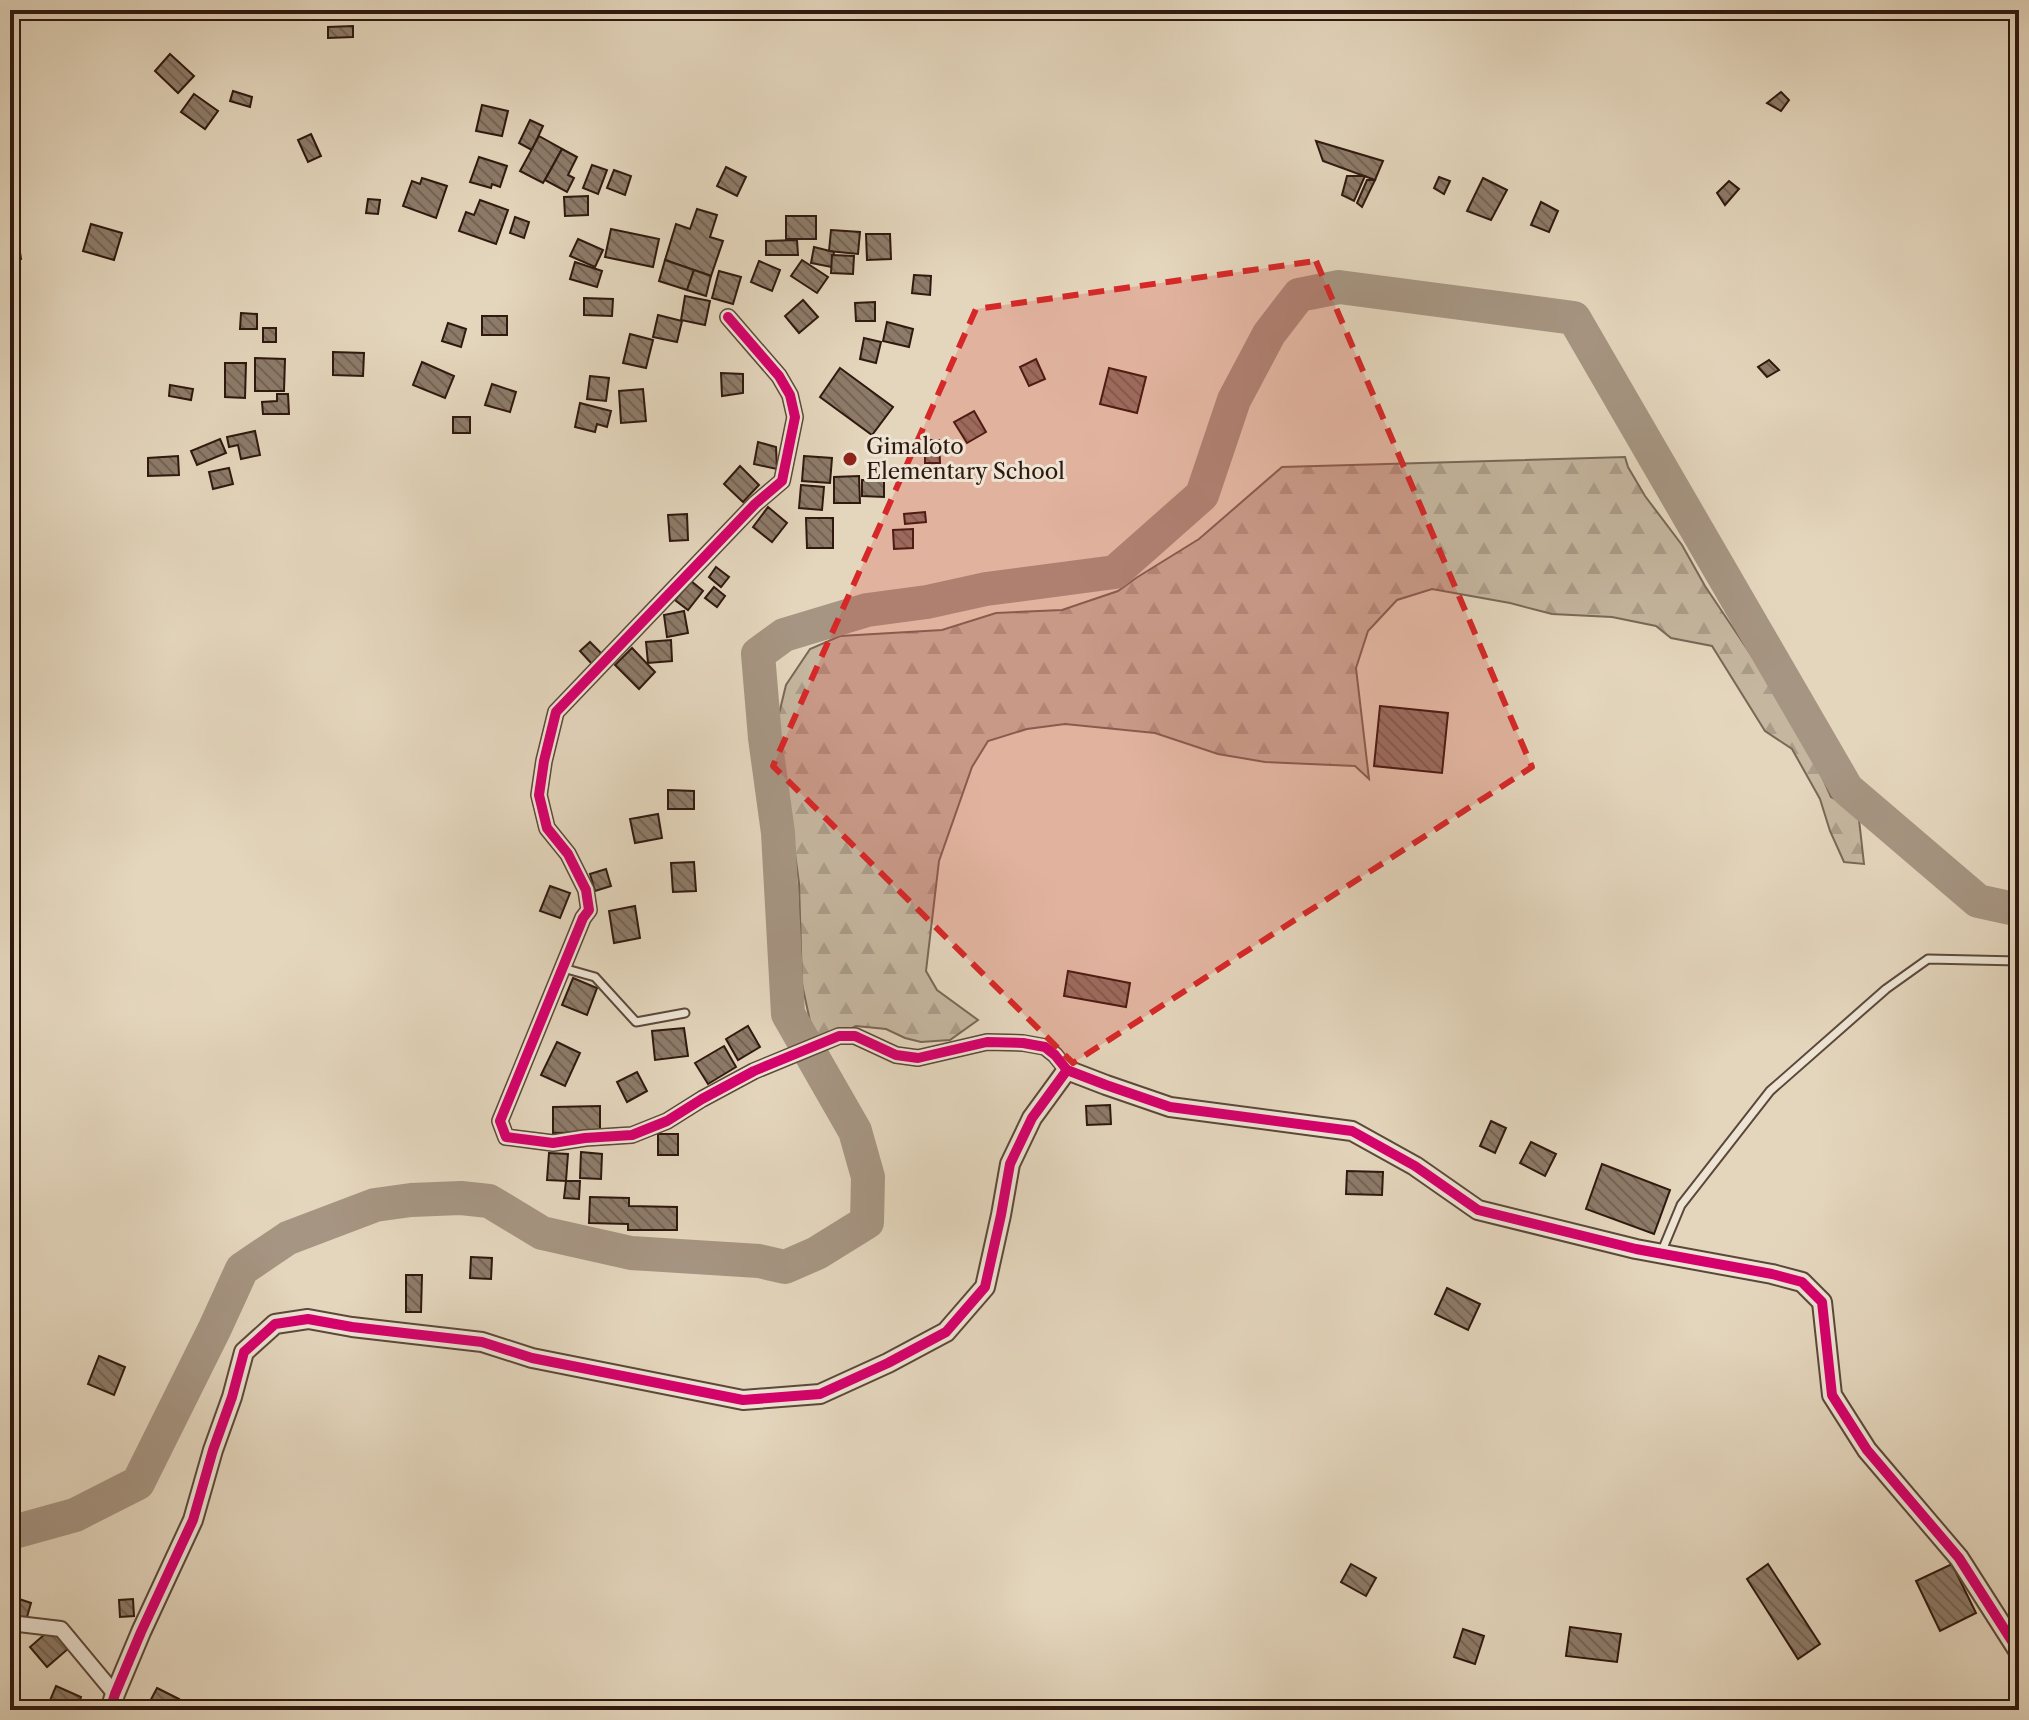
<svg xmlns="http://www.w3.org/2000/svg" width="2029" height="1720" font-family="'Libre Caslon Text',serif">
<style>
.forest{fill:url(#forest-firs);stroke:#7a6757;stroke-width:2}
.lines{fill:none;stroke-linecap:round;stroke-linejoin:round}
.river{stroke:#a69582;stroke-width:34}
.building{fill:url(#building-back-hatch);stroke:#2f180f;stroke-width:2}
.service-casing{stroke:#5c483a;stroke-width:11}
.minor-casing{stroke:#5c483a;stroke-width:18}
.tertiary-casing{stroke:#5c483a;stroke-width:22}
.service{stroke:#ede4d4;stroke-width:7}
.minor{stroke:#ede4d4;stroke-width:14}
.tertiary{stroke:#ede4d4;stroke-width:18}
.cycleway-casing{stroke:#ede4d4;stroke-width:15}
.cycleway{stroke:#d6006c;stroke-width:10}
.marked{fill:#d62828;fill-opacity:0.2;stroke:#d62828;stroke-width:6;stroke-dasharray:16 10;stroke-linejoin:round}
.poi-dot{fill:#8f2418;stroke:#ede4d4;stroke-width:3}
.labels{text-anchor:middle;stroke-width:6;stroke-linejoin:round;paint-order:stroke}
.poi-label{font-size:22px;fill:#2f180f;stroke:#ede4d4;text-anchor:start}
</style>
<defs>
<pattern id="forest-firs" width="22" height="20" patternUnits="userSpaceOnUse" patternTransform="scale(2)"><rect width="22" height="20" fill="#c5b69f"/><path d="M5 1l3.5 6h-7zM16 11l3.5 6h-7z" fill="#aa9c88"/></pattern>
<pattern id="building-back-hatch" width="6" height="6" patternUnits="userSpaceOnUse" patternTransform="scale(2)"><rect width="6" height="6" fill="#8d7b69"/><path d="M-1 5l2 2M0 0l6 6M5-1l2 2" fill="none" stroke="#746455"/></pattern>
</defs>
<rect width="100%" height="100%" fill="#e4d6bd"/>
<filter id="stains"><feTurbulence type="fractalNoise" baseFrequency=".0025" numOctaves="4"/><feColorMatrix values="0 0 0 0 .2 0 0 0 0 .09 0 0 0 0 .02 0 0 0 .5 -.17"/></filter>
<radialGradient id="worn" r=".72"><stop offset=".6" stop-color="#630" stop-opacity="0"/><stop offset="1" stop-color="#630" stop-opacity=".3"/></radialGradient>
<polygon class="forest" points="1625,457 1628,467 1645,496 1682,545 1705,586 1784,704 1808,745 1831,797 1858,811 1864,864 1844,862 1830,831 1820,799 1792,749 1765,731 1712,646 1671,638 1656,626 1612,617 1552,614 1510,603 1432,589 1397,600 1368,631 1356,668 1369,779 1355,766 1265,762 1218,754 1155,733 1065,724 1027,729 988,741 972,767 939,861 926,971 937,990 978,1020 950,1040 921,1042 905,1038 886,1029 856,1026 834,1037 813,1035 802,984 799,883 789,810 781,775 776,726 786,685 810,649 840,636 942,630 996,613 1062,610 1118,591 1136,578 1199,539 1282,467"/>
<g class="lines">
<polyline class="river" points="10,1533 75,1515 138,1483 215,1328 242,1269 288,1238 375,1205 411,1200 461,1198 489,1201 542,1233 631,1253 759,1261 785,1267 817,1253 867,1222 868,1177 855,1131 788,1014 778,833 765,738 758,654 784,635 867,610 927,602 986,589 1115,572 1202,495 1234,400 1269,334 1299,295 1339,287 1574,318 1847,789 1978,901 2019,910"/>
</g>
<g class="building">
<rect x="326" y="10" width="34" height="8"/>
<polygon points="353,26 353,37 328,38 328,27"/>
<polygon points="170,54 194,76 178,93 155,71"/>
<polygon points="233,91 252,97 250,107 230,101"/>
<polygon points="1781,92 1789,100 1781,111 1767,103"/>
<polygon points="194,94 218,111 205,129 181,112"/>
<polygon points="482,105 508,111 502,136 476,131"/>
<polygon points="530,120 543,126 532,150 519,143"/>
<polygon points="311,134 321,156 308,162 298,140"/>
<polygon points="539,136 562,149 543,183 520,171"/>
<polygon points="1316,141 1383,161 1375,180 1323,161"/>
<polygon points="562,149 577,157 568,175 574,178 567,192 545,180"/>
<polygon points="479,157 507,166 500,187 492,184 491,188 470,182"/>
<polygon points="592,165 607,170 598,194 583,188"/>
<polygon points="726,167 746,177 737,196 717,186"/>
<polygon points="614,170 631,176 625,195 607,188"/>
<polygon points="1347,176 1365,176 1354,201 1342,195"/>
<polygon points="1439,177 1450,181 1444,194 1434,188"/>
<polygon points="422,178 447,186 436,218 403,206 412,181 420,184"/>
<polygon points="1483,178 1507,190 1491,220 1467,211"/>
<polygon points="1367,180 1375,180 1362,207 1357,203"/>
<polygon points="1729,181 1739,189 1725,205 1717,193"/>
<polygon points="588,196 588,215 565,216 564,197"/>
<polygon points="368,199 380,200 378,214 366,213"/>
<polygon points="480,200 508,210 496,244 459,231 466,212 474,215"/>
<polygon points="1541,202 1558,211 1549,232 1531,225"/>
<polygon points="697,209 717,215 710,237 723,241 711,276 665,260 676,224 690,229"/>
<rect x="786" y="216" width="30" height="23"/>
<polygon points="515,217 529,222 524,238 510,233"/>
<polygon points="91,224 122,233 114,260 83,251"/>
<polygon points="611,229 659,239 653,267 605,257"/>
<polygon points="831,230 860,232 858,254 829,251"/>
<polygon points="866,234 890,234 891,259 867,260"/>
<polygon points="18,239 21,259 10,261 10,240"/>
<polygon points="578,239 603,250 595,267 570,256"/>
<polygon points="797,240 798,255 766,255 766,241"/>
<polygon points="814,247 834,252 832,267 811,263"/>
<polygon points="832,255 854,256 853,274 831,273"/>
<polygon points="665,260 694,270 687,290 659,281"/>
<polygon points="802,260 828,277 817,293 791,276"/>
<polygon points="759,261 780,270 772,291 751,282"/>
<polygon points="575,262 602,271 597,287 570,279"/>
<polygon points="694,270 711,276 706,296 687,290"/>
<polygon points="719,271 741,277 733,304 712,298"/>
<polygon points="914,275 931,276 930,295 912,293"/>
<polygon points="685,296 710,301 705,325 681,320"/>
<polygon points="584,298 613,299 612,316 584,315"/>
<polygon points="803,300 818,317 799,333 785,316"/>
<polygon points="875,302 875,321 856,321 855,303"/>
<polygon points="241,313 257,314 257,329 240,329"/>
<polygon points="658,315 682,321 677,342 653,337"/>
<rect x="482" y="316" width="25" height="19"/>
<polygon points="887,322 913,329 909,347 883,341"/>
<polygon points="448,323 466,329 461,347 442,341"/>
<rect x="263" y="328" width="13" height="14"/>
<polygon points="630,334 653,340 646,368 623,363"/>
<polygon points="864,338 881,342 876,363 860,359"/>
<polygon points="333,352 364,353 363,376 333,375"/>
<polygon points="255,358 285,359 284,391 255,391"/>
<polygon points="1036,359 1045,379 1029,386 1020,367"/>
<polygon points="1769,360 1779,370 1767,377 1758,367"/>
<polygon points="422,362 454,376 445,398 413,385"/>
<polygon points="225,363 246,363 245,398 225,397"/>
<polygon points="840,368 893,407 872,435 820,397"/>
<polygon points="1109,368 1146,377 1137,413 1100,404"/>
<polygon points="721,373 743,374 743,393 722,396"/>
<polygon points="590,376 609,378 606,401 587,399"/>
<polygon points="492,384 516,392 510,412 485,405"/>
<polygon points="170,385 193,389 191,400 169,396"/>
<polygon points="643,389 646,421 621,423 619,391"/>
<polygon points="277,394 288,394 289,414 263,414 262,402 277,401"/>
<polygon points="580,403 611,411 607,427 597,424 595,432 575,427"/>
<polygon points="974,411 986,432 967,443 954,422"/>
<rect x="453" y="417" width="17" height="16"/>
<polygon points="255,431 260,455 241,459 238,445 229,447 227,437"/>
<polygon points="220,439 226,453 197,465 191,451"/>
<polygon points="925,440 939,440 940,463 925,463"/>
<polygon points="758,442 776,447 777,469 754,464"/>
<polygon points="178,456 179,475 148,476 148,458"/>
<polygon points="804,456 832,458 830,483 802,481"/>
<polygon points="740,466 759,485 743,502 724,484"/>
<polygon points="229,468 233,484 213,489 209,472"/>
<polygon points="859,476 860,503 834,503 834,477"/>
<polygon points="862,480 884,481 884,497 862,496"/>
<polygon points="801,485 824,487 822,510 799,508"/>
<polygon points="768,507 787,523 772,542 753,527"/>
<polygon points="925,512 926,522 905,524 904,514"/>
<polygon points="687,514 688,540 670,541 668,515"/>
<polygon points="806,518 833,518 833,548 807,548"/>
<polygon points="913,529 913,548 894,549 893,530"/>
<polygon points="716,567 729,577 721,587 709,577"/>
<polygon points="691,581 703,591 688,610 675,600"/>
<polygon points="714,587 725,596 717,607 705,598"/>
<polygon points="684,611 688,633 667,637 664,615"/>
<polygon points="671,640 672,661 648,663 646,642"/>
<polygon points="590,642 602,654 592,664 580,651"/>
<polygon points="632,648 655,672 639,689 615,665"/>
<polygon points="1380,706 1448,713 1442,773 1374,766"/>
<polygon points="668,790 694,791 694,809 668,809"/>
<polygon points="658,814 662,838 635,843 630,819"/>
<polygon points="694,862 696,891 673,892 671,863"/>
<polygon points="606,869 611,886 595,891 590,874"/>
<polygon points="550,886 570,893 560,918 540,911"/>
<polygon points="635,906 640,938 614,943 609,911"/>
<polygon points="1068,971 1130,983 1126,1007 1064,996"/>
<polygon points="573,978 597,988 587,1015 562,1005"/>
<polygon points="748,1026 760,1047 738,1060 726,1039"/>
<polygon points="684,1028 688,1056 655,1060 652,1031"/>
<polygon points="557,1042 580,1053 565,1086 541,1075"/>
<polygon points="724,1046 736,1067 708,1084 695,1063"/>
<polygon points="637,1072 647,1091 627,1102 617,1082"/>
<polygon points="1110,1105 1111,1124 1087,1125 1086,1106"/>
<polygon points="600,1106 600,1132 553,1133 553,1107"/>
<polygon points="1491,1121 1506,1128 1495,1153 1480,1146"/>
<rect x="658" y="1134" width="20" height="21"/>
<polygon points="1531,1142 1556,1154 1545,1176 1520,1163"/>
<polygon points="581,1152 602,1154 601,1179 580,1178"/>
<polygon points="549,1153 568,1154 566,1181 547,1180"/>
<polygon points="1602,1164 1670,1190 1654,1234 1586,1209"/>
<polygon points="1347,1171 1383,1172 1382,1195 1346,1194"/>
<polygon points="566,1181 580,1181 579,1199 564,1198"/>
<polygon points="590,1197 629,1198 629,1206 677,1207 677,1230 628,1230 628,1224 589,1223"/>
<polygon points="471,1257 492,1258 491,1279 470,1278"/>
<polygon points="406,1275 422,1275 421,1312 406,1312"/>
<polygon points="1447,1288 1480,1304 1468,1330 1435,1314"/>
<polygon points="99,1356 125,1367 114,1395 88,1384"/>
<polygon points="1351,1564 1376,1578 1366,1596 1341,1582"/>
<polygon points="1768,1564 1820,1644 1798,1659 1747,1579"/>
<polygon points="1952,1564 1976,1613 1940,1631 1916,1581"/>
<polygon points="10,1596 31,1603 25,1624 10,1619"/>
<polygon points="133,1599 134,1616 120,1617 119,1600"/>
<polygon points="1570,1627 1621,1634 1617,1662 1566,1656"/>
<polygon points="52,1628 69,1648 47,1667 30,1647"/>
<polygon points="1463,1629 1484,1636 1475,1664 1454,1657"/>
<polygon points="56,1686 81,1697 76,1710 46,1710"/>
<polygon points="157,1688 179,1699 173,1710 158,1710 148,1705"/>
</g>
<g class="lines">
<g class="service-casing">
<g id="service">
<polyline points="563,968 595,977 636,1022 685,1013"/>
<polyline points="1661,1253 1681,1205 1770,1091 1886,989 1928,959 2019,961"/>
</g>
</g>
<g class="minor-casing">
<g id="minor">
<polyline points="728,317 779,376 790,395 795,417 782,481 755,504 556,712 544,761 539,795 547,828 568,854 586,890 589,910 583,918 500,1121 506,1137 553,1143 585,1138 632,1135 667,1121 702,1099 754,1071 839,1036 855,1036 896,1055 918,1058 987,1042 1023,1043 1045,1047 1055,1055 1067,1070"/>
<polyline points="10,1623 61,1629 115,1694"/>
</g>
</g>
<g class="tertiary-casing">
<polyline id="tertiary" points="110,1710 115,1694 141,1632 193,1520 213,1450 232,1397 244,1352 275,1324 308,1319 352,1327 482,1342 532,1358 743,1400 820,1394 888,1363 946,1332 985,1287 1001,1215 1010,1164 1032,1118 1067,1070 1106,1085 1170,1107 1352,1131 1415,1166 1478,1210 1636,1249 1772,1274 1802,1282 1822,1302 1832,1395 1867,1450 1959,1558 2019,1652"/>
</g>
<use href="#service" class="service"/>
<use href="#minor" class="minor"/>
<use href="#tertiary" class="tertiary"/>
<g class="cycleway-casing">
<g id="cycleway">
<polyline points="728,317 779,376 790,395 795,417 782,481 755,504 556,712 544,761 539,795 547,828 568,854 586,890 589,910 583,918 500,1121 506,1137 553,1143 585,1138 632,1135 667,1121 702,1099 754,1071 839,1036 855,1036 896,1055 918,1058 987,1042 1023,1043 1045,1047 1055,1055 1067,1070 1106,1085 1170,1107 1352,1131 1415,1166 1478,1210 1636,1249 1772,1274 1802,1282 1822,1302 1832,1395 1867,1450 1959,1558 2019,1652"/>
<polyline points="110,1710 115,1694 141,1632 193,1520 213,1450 232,1397 244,1352 275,1324 308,1319 352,1327 482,1342 532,1358 743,1400 820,1394 888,1363 946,1332 985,1287 1001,1215 1010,1164 1032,1118 1067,1070"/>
</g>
</g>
<use href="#cycleway" class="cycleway"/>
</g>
<path class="marked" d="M1316,261L1532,767L1073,1063L773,766L976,309Z"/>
<circle class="poi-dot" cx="850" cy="459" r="8"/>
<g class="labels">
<g class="poi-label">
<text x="866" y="454">Gimaloto<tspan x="866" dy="25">Elementary School</tspan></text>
</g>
</g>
<rect width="2029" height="1720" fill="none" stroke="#e4d6bd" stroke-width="40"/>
<rect x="12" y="12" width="2005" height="1696" fill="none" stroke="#2f180f" stroke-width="4"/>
<rect x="20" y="20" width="1989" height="1680" fill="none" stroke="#2f180f" stroke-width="2"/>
<rect width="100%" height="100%" filter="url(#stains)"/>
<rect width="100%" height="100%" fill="url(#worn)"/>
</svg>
